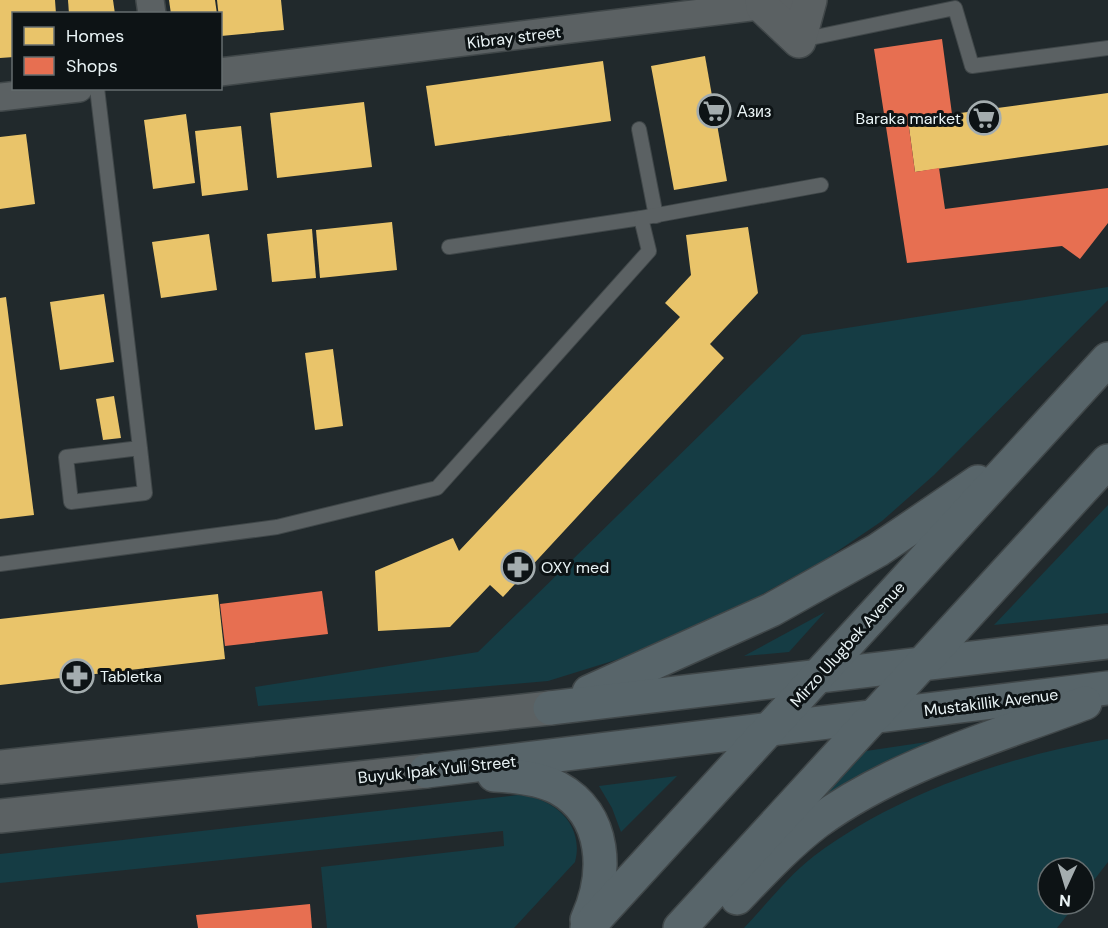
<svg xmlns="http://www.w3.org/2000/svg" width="1108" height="928" font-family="'DM Sans',sans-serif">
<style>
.green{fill:#153c44}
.homes{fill:#e9c46a}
.shops{fill:#e76f51}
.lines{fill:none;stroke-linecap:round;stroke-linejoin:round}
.service-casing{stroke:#404749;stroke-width:16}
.minor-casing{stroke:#404749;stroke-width:30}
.tertiary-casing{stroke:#404749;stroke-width:36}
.secondary-casing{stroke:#404749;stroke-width:36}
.primary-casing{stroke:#404749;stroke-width:36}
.service{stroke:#5b6163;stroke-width:14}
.minor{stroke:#5b6163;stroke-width:27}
.tertiary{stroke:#5b6163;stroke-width:33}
.secondary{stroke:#5b6163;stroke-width:33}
.primary{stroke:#58656a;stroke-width:33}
.labels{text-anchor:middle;stroke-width:6;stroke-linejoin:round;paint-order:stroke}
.street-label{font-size:16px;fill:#eaf4f6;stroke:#0d1315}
.poi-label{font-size:16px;fill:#eaf4f6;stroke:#0d1315;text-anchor:start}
</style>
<rect width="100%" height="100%" fill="#21292c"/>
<g class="green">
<polygon points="1108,287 1108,300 934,475 882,521 826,559 757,597 619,659 548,681 258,706 255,687 478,652 802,335"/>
<polygon points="1108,505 1108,613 994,625"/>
<polygon points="825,612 789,652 744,656"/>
<polygon points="947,739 784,836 866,751"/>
<path d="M1108,739V862L1084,893V868H1048V904H1076L1057,928H744C766,905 788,876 814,856C898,793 1006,757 1108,739Z"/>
<polygon points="677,776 621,832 612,808 599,786"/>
<path d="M518,795C553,797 585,824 575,862L514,928H327L321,867L504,846L503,831L0,883V854Z"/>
</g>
<g class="homes">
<polygon points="0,0 55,0 56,14 14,14 14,57 0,58"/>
<polygon points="68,0 113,0 115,14 69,14"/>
<polygon points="169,0 215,0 217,14 171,14"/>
<polygon points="217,0 281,0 284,30 221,36"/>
<polygon points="705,56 727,181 674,190 651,66"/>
<polygon points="603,61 611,121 435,146 426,86"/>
<polygon points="1108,93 1108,145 915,172 908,120"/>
<polygon points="364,102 372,167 277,178 270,113"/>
<polygon points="186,114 195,183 153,189 144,120"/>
<polygon points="241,126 248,190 202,196 195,131"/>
<polygon points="26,134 35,204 0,209 0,137"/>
<polygon points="392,222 397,270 320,278 316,230"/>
<polygon points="748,227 758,293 710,344 724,358 503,597 490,585 450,627 378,631 375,571 453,538 459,551 680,317 665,303 691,275 686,235"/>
<polygon points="312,229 316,278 272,282 267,234"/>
<polygon points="209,234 217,290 161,298 152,242"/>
<polygon points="104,294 114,362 60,370 50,302"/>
<polygon points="6,297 34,515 0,519 0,298"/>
<polygon points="333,349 343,426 315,430 305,353"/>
<polygon points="114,396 121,438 103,440 96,399"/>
<polygon points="218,594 225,659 0,685 0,619"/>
</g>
<g class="shops">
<polygon points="942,39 952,114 908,120 915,172 939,168 945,209 1108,188 1108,223 1080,259 1062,246 907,263 874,49"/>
<polygon points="322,591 328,634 225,646 220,604"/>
<polygon points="310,904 312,928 198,928 196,915"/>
</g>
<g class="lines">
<g class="service-casing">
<g id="service">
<polyline points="801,40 955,8 972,66 1108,48"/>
<polyline points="97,88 140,448 145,493 71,502 66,457 140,448"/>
<polyline points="639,129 656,216"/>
<polyline points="449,247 641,218"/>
<polyline points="0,564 277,527 437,488 649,251 641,218 821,185"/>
</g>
</g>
<g class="minor-casing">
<g id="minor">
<polyline points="150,0 152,14"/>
<polyline points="220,72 807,0"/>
<polyline points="0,97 79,88"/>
</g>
</g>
<g class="tertiary-casing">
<polyline id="tertiary" points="762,0 763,7 799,41 810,0"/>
</g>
<g class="secondary-casing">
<g id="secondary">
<polyline points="0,767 550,708"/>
<polyline points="0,816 426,771"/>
</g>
</g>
<g class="primary-casing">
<g id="primary">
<polyline points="589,692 771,610 878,550 978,482"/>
<polyline points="550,708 1108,642"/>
<polyline points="426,771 1108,688"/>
<path d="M494,775C515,776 539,778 558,788C607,815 608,874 587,920"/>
<path d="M737,898C762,872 788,844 817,822C895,765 995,737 1085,703"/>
<polyline points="587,928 1108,359"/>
<polyline points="680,928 1108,461"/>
</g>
</g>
<use href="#service" class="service"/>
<use href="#minor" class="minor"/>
<use href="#tertiary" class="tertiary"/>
<use href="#secondary" class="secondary"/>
<use href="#primary" class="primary"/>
</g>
<defs>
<g id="supermarket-ring" transform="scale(1.725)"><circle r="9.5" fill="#0d1315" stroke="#a4adaf" stroke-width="1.5"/><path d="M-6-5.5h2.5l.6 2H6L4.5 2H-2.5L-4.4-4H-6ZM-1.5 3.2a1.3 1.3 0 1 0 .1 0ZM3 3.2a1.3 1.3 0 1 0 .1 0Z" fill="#a4adaf"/></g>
<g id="pharmacy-ring" transform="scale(1.725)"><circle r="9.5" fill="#0d1315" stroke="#a4adaf" stroke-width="1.5"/><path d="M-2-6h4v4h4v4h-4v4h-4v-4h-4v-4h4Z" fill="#a4adaf"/></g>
</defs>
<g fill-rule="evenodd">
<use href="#supermarket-ring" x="714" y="111"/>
<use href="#supermarket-ring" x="984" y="118"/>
<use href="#pharmacy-ring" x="518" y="567"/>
<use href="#pharmacy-ring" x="77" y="676"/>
</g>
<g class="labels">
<g class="street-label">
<text transform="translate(514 37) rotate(-7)" y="6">Kibray street</text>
<text transform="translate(847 644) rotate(-48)" y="6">Mirzo Ulugbek Avenue</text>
<text transform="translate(991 702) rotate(-7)" y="6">Mustakillik Avenue</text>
<text transform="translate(437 769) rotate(-6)" y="6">Buyuk Ipak Yuli Street</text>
</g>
<g class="poi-label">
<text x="737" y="117">Азиз</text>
<text x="961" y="124" text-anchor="end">Baraka market</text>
<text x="541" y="573">OXY med</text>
<text x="100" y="682">Tabletka</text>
</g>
</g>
<rect x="12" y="12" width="210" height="78" fill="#0d1315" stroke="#656d6f" stroke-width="1.5"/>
<rect x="24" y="27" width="30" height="18" fill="#e9c46a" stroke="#656d6f" stroke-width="1.5"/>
<text x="66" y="42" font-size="18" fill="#eaf4f6">Homes</text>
<rect x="24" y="57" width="30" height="18" fill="#e76f51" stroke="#656d6f" stroke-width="1.5"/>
<text x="66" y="72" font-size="18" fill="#eaf4f6">Shops</text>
<g transform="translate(1066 886) rotate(184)"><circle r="28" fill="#0d1315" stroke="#656d6f" stroke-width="1.5"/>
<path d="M0-4.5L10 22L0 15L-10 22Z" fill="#a4adaf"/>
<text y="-9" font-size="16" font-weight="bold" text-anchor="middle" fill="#eaf4f6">N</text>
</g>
</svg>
